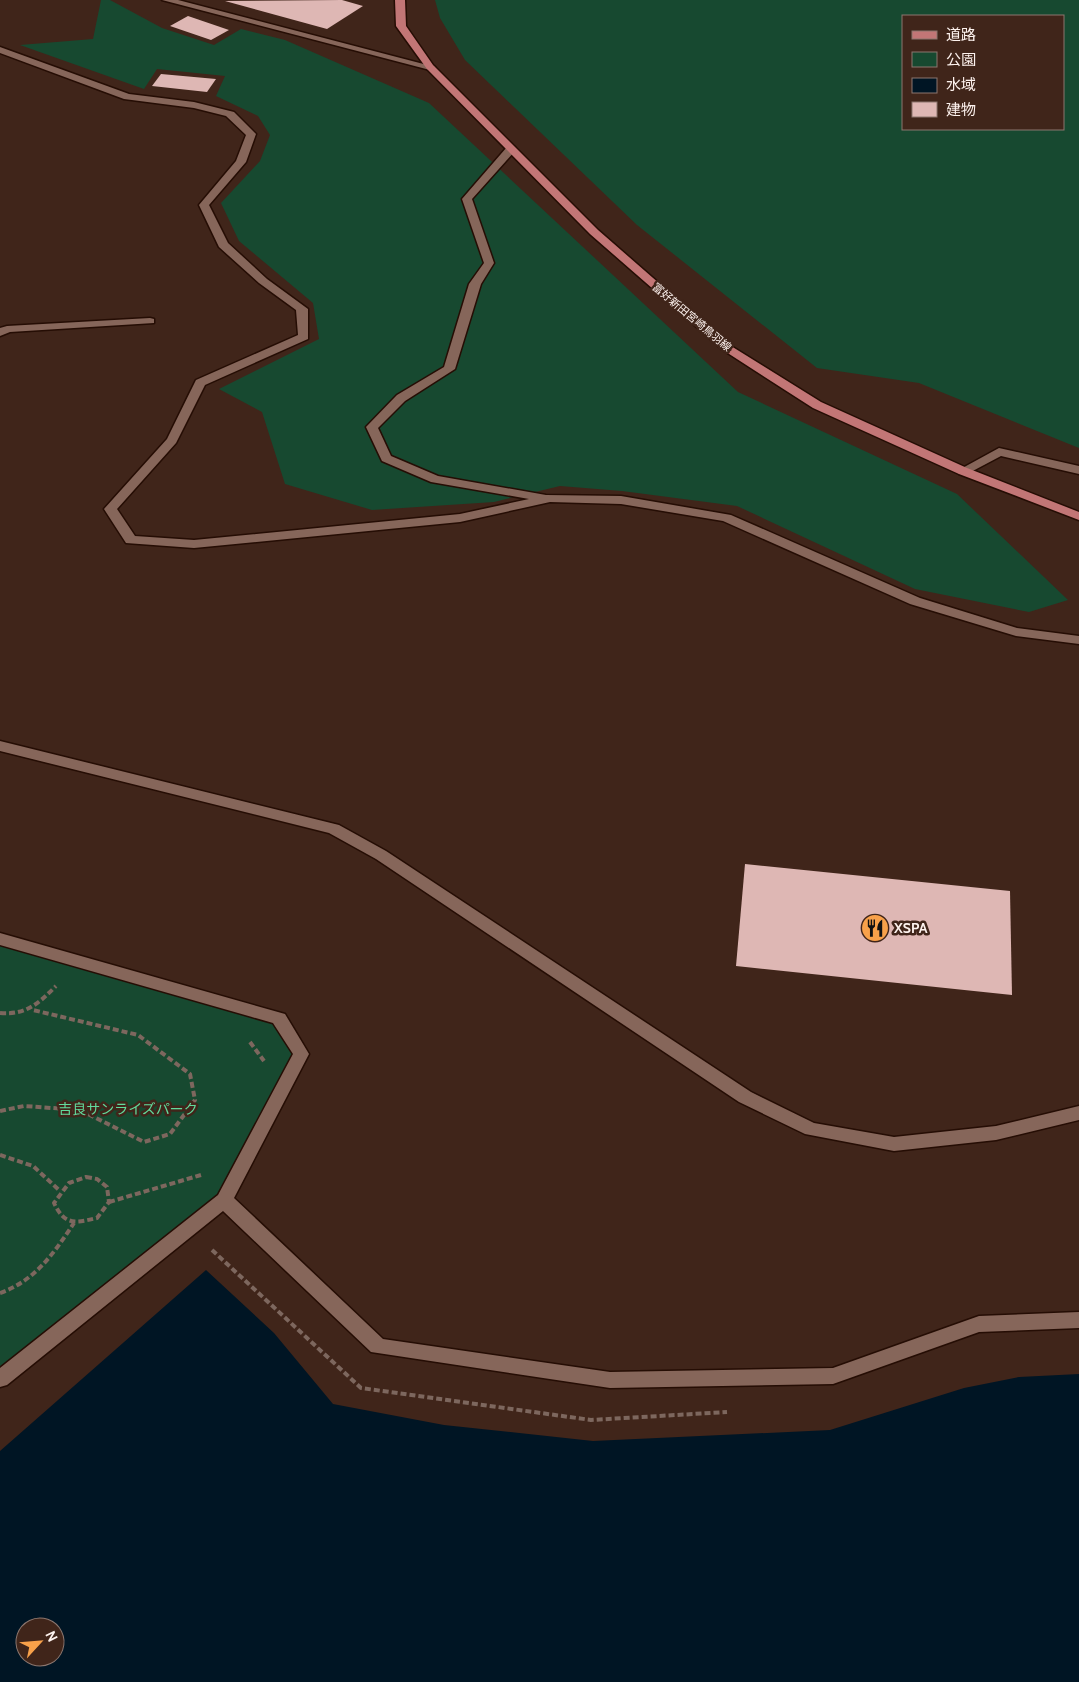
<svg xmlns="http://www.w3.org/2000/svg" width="1079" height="1682" font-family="Cabin,'Noto Sans JP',sans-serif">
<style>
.green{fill:#174930;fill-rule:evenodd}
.water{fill:#001524;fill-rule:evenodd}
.building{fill:#deb7b4}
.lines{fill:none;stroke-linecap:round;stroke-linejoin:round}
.minor-casing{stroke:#250d04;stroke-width:3}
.major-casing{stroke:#250d04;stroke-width:3}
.path{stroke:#7d675e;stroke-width:4;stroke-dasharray:6 3;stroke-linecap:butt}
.minor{fill:#86665a;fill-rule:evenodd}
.major{fill:#c27676;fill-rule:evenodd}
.labels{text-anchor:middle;stroke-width:5;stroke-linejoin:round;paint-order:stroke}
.far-street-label{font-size:11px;fill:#fdf2ee;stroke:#40251a}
.poi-label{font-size:14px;font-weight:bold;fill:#fdf2ee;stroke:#40251a;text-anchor:start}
.park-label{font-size:14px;fill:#62db9d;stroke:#40251a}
</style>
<rect width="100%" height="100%" fill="#40251a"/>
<g class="green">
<polygon points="101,0 110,0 162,28 214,45 241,29 285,40 429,103 738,392 957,494 1068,600 1029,612 915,589 737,506 622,491 560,486 494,502 372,510 285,484 262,412 219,389 319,339 313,303 239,241 221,203 260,161 270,135 258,116 216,96 225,76 157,69 144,89 20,45 93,39"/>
<path d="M435,0H1079V448L919,383L817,368L637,225L465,60L440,18ZM903,16H1063V129H903Z"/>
<polygon points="0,939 279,1018 301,1054 224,1200 0,1379"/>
</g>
<path class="water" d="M206,1270L274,1333L333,1404L444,1425L593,1441L830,1430L964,1388L1019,1377L1079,1374V1682H0V1451ZM25,1627H55V1657H25Z"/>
<g class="building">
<polygon points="342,0 363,6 327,29 225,1"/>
<polygon points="188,16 229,30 211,40 170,26"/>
<polygon points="161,74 216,79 207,92 152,86"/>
<polygon points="745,864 1010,891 1012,995 736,966"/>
</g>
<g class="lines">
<g class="minor-casing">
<g id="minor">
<polygon points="162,0 178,0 435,67 430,70"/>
<polygon points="0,47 129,94 194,102 234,112 256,134 246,162 209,205 228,243 267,279 308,309 308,339 205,385 176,443 117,509 135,536 194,540 460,514 529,499 431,482 382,461 366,427 397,395 444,367 469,284 484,263 462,199 507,147 515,147 515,151 472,199 494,263 481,284 455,369 405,401 378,428 391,456 438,476 546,495 621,496 731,515 920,598 1017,628 1079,636 1079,644 1016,636 910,604 723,521 621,504 550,502 460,522 194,548 126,543 104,509 167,439 196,380 298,335 296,310 259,283 219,247 199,205 236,161 246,135 226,116 194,108 124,99 0,53"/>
<polygon points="150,318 154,319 154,323 10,332 0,336 0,328 7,326"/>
<polygon points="999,448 1079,466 1079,474 1001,456 967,474 959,474 957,471"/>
<polygon points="0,741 339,825 386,851 751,1092 814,1123 894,1137 996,1126 1079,1106 1079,1120 996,1140 894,1151 805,1134 739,1102 376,859 329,833 0,751"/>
<polygon points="0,933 285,1014 309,1054 234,1198 383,1339 610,1372 833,1368 979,1316 1079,1312 1079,1328 979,1332 833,1384 610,1388 371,1352 223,1211 7,1385 0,1387 0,1368 218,1195 293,1054 273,1023 0,945"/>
</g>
</g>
<g class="major-casing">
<polygon id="major" points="395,0 405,0 406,26 433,65 598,230 731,346 821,402 967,468 1079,512 1079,520 959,474 813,408 723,350 590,234 427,69 396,26"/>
</g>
<g class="path">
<path d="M0,1013C26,1015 38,1004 56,986"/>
<polyline points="250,1042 264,1061"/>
<polyline points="0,1111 24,1106 80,1110 144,1142 170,1134 195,1100 190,1074 138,1035 33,1010"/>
<polyline points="0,1155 33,1166 59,1190"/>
<path d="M86,1177L97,1179L107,1187L109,1202L97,1218C75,1223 65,1226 54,1203L69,1183Z"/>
<polyline points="109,1202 201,1175"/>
<polyline points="212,1250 361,1388 591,1420 727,1412"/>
<path d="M0,1293C35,1281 54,1253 74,1223"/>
</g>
<use href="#minor" class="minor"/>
<use href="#major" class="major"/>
</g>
<defs>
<g id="restaurant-disc" transform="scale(1.4375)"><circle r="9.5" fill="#f8a14a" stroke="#40251a"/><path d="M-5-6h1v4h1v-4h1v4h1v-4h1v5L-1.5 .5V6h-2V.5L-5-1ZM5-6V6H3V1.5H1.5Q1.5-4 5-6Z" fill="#111"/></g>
</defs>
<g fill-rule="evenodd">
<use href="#restaurant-disc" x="875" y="928"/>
</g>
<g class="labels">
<g class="far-street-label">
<text transform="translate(692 317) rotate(40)" y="4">富好新田宮崎鳥羽線</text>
</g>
<g class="poi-label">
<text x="894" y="933">XSPA</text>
</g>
<g class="park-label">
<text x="128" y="1114">吉良サンライズパーク</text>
</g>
</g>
<rect x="902" y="15" width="162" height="115" fill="#40251a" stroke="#8c776f"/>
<rect x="912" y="31" width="25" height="8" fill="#c27676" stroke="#8c776f"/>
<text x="946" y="40" font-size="15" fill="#fdf2ee">道路</text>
<rect x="912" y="52" width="25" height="15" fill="#174930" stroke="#8c776f"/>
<text x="946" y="65" font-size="15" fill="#fdf2ee">公園</text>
<rect x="912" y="78" width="25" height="15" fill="#001524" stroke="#8c776f"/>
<text x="946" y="90" font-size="15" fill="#fdf2ee">水域</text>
<rect x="912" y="102" width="25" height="15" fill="#deb7b4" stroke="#8c776f"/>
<text x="946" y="115" font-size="15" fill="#fdf2ee">建物</text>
<g transform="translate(40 1642) rotate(64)"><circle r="24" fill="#40251a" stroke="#8c776f"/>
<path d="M0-4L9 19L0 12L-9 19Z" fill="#f8a14a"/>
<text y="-8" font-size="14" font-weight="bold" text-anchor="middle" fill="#fdf2ee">N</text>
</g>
</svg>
